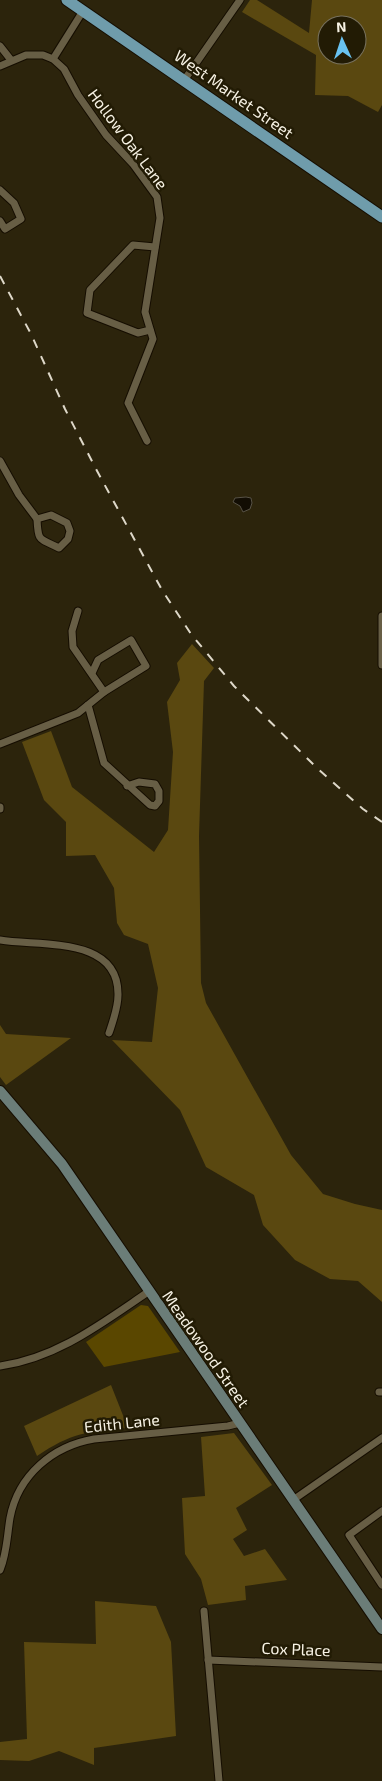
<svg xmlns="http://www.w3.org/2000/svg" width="382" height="1781" font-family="'Exo 2',sans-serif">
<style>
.green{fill:#5a4700}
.forest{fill:#5a4810;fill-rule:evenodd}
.water{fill:#120d03;stroke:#575246}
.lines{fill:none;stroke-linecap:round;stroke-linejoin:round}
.street-casing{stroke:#150d00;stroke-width:9}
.secondary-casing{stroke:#150d00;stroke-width:12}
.primary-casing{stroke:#150d00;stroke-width:13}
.street{stroke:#675e45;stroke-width:7}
.secondary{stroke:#6b7d78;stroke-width:10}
.primary{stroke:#6f9cab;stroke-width:11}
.rail{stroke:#ded8c9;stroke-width:2;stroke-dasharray:9 9;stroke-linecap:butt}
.labels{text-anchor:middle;stroke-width:5;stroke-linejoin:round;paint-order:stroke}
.street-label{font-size:16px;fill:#f7f2e4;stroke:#221b04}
</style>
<rect width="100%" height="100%" fill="#2c240c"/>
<polygon class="green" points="141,1305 148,1306 180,1352 104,1367 86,1342"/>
<g class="forest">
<path d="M250,0H257L309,33L312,0H382V105L378,112L348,96L315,95L316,55L242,12ZM327,25H357V55H327Z"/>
<polygon points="192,644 214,668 204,681 199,836 201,983 206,1003 291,1155 323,1194 355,1204 382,1210 382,1302 358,1281 330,1279 295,1260 263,1225 254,1195 206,1167 180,1110 112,1040 152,1042 158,988 148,944 124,935 117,923 114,888 95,855 66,856 66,822 44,800 22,742 51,731 72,787 154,852 168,830 173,752 167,702 180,680 177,663"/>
<polygon points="0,1025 6,1034 71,1038 6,1085 0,1077"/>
<path d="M111,1385L128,1428C88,1431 71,1433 37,1456L24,1426Z"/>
<polygon points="234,1433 272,1485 236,1508 247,1530 233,1539 244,1556 265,1549 287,1580 245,1586 246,1600 208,1605 201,1579 185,1554 182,1498 205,1496 201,1437"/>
<polygon points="95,1601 156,1606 171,1642 176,1736 94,1748 94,1765 59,1751 29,1761 0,1760 0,1742 27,1739 24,1642 96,1644"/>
</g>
<polygon class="water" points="246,497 251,498 252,503 250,509 243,512 240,506 233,502 235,498"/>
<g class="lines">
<g class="street-casing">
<g id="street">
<polyline points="0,46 11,60"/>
<polyline points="53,59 83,11"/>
<polyline points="0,66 26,55 43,55 53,59 64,69 78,95 106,135 133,164 157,197 160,218 145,312 153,339 128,403 147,441"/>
<polyline points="185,79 240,0"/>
<polyline points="0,190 14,203 21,219 5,229 0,221"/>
<polyline points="150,330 138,333 87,313 90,290 133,245 155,247"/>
<polyline points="0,461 19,495 37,519"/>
<path d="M51,515L67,523L70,531L68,539L59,548C39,538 38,542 37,519Z"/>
<polyline points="78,611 72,631 73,647 104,692"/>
<polyline points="382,616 382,665"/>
<polyline points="88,705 104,763 150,805 155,806 159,801 159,791 155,784 139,782 127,786"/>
<polyline points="0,744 78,713 104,692 146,666 131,640 98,660 92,673"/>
<polyline points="0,807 0,809"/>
<path d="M0,940C39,947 119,935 118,995C118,1008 113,1021 109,1033"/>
<path d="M0,1366C57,1358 102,1323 148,1292"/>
<polyline points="379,1392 382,1392"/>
<polyline points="293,1500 382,1438"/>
<polyline points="382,1511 349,1535 382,1585"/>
<path d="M0,1570C7,1553 7,1536 10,1518C18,1475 53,1446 94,1439L228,1426L240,1423"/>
<polyline points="204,1611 219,1781"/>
<polyline points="208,1660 382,1667"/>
</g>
</g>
<g class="secondary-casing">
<polyline id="secondary" points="0,1091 62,1164 382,1629"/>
</g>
<g class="primary-casing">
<polyline id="primary" points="67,0 382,217"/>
</g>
<use href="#street" class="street"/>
<use href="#secondary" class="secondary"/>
<use href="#primary" class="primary"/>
<polyline class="rail" points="0,276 31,334 65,409 96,469 162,590 191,634 234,686 317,768 363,809 382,822"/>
</g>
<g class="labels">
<g class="street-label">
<text transform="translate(234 94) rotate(35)" y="6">West Market Street</text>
<text transform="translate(128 139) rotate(53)" y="6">Hollow Oak Lane</text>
<text transform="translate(206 1349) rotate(55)" y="6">Meadowood Street</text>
<text transform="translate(122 1423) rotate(-6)" y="6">Edith Lane</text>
<text transform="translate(296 1649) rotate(2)" y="6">Cox Place</text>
</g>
</g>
<g transform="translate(342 40) rotate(357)"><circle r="24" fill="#221b04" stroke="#77715e"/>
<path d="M0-4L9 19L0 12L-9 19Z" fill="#69c3f1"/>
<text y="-8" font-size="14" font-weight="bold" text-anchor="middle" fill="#f7f2e4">N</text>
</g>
</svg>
